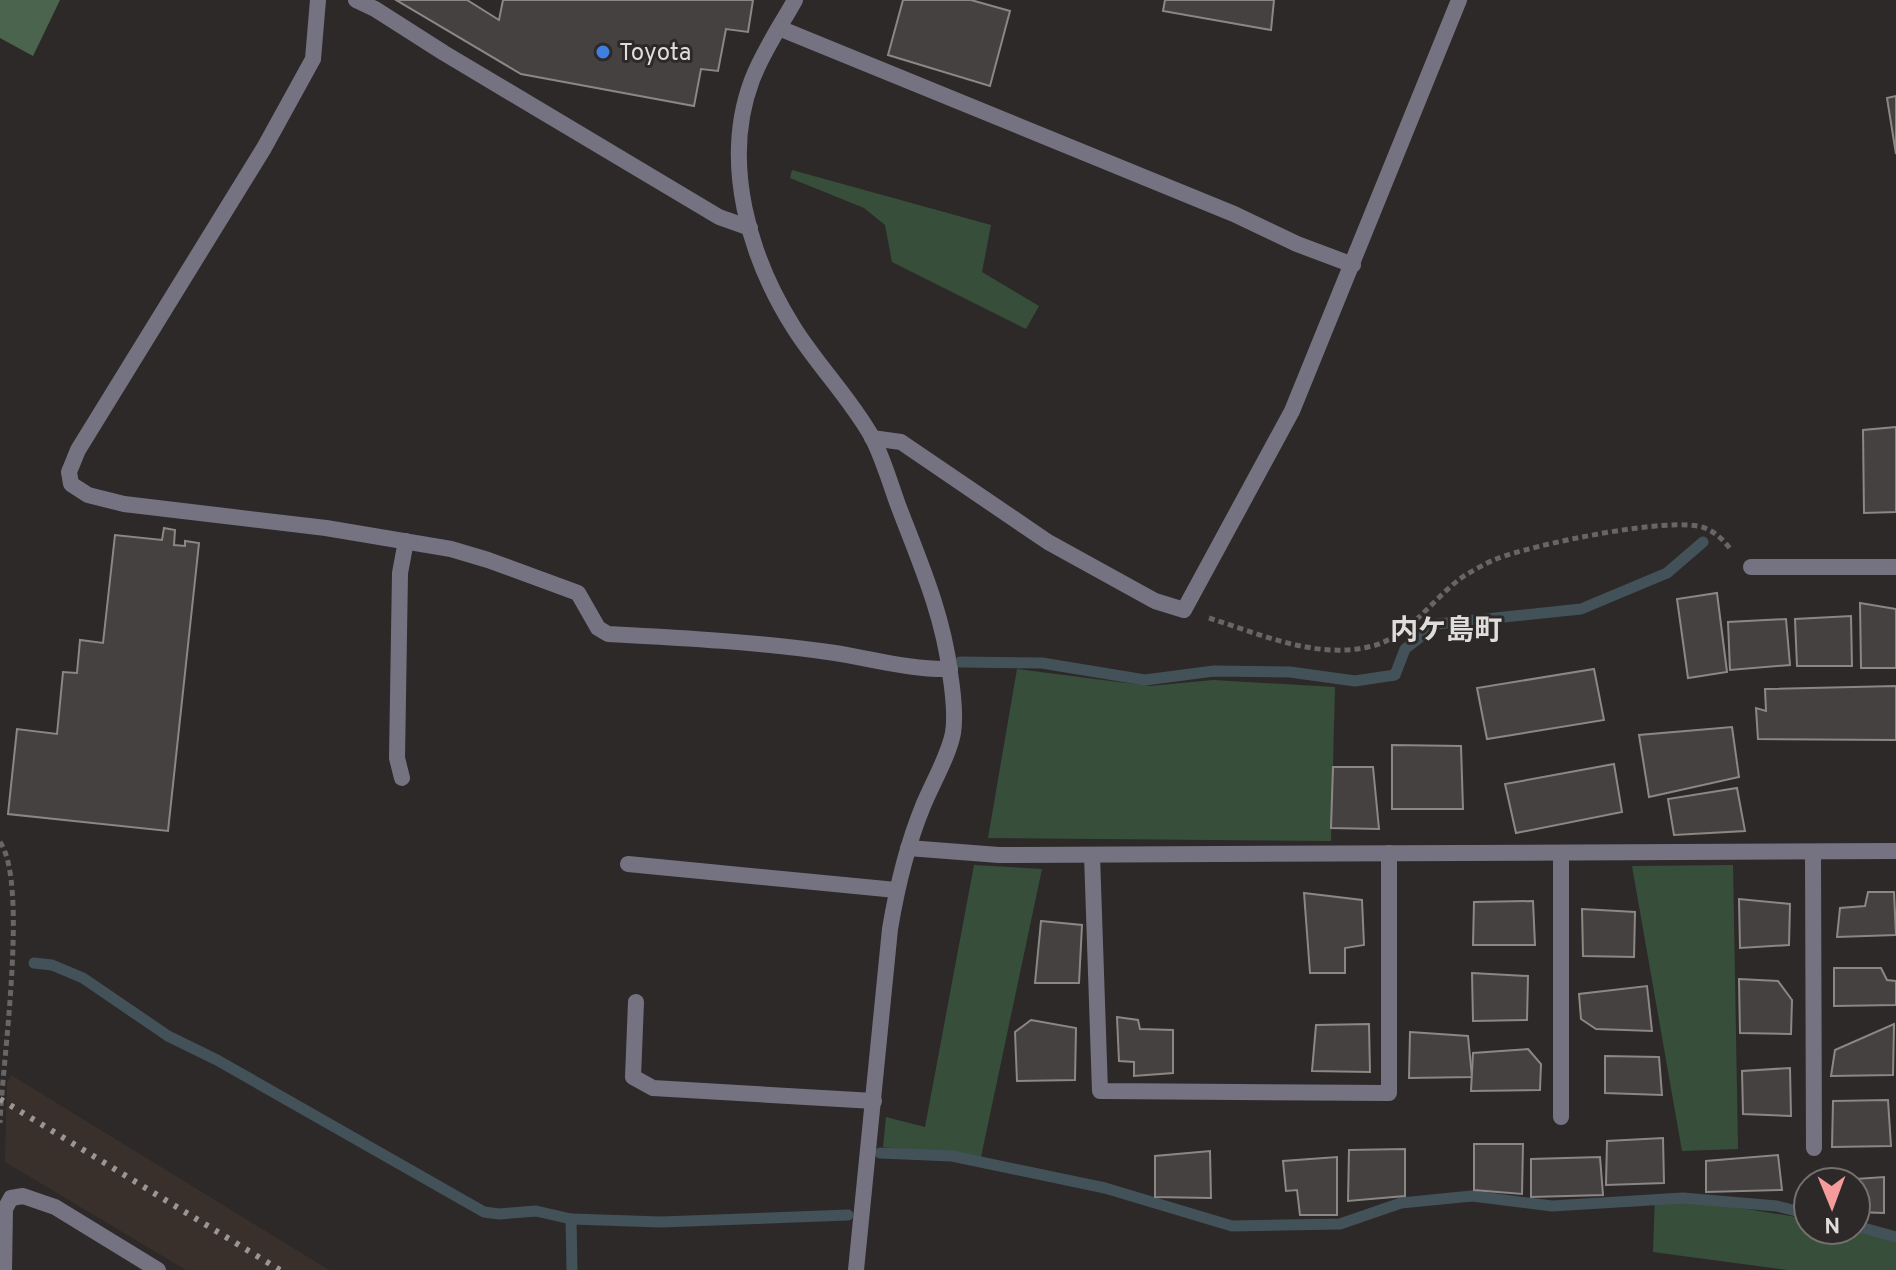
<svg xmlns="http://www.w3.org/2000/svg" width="1896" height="1270" font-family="Overpass,'Noto Sans JP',sans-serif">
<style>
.built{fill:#39302b}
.green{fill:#374f3a}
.forest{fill:#4b644e}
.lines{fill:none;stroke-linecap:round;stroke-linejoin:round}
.stream{stroke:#435258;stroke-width:11}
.building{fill:#454140;stroke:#8b8785;stroke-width:2}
.path{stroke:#686564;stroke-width:5;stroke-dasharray:6 4;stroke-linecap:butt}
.lane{stroke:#757381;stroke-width:16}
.street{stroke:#757381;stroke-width:16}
.rail{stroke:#999695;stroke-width:6;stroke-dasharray:4 8;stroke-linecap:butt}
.shop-dot{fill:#3f7fe0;stroke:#2d2928;stroke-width:3}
.labels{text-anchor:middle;stroke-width:6;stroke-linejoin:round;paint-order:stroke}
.poi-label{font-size:24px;fill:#dfdddb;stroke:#2d2928;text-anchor:start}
.quarter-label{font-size:28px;font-weight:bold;fill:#dfdddb;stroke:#2d2928}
</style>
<rect width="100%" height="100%" fill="#2d2928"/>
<polygon class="built" points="11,1075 329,1270 186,1270 5,1162 7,1083"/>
<g class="green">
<polygon points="792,170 991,225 982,272 1039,306 1026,329 892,262 885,225 864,208 790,178"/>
<polygon points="1017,669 1150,686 1213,680 1335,687 1331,841 988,838"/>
<polygon points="974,865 1042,869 981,1157 883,1147 886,1117 925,1127"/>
<polygon points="1733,865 1738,1149 1682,1151 1632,866"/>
<polygon points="1655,1194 1808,1219 1808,1230 1856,1230 1856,1227 1896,1234 1896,1270 1788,1270 1653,1252"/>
</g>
<polygon class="forest" points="0,0 60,0 33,56 0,38"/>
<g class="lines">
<g class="stream">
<polyline points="960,662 1042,663 1145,680 1214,671 1290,672 1355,681 1395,675 1405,649 1437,624 1581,609 1667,573 1703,542"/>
<polyline points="34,963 52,965 83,978 168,1036 217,1060 484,1212 499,1214 536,1211 571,1219 661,1222 848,1215"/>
<polyline points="880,1153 952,1156 1105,1188 1232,1226 1340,1224 1401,1203 1472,1196 1552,1206 1683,1198 1777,1206 1808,1214"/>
<polyline points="571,1219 572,1270"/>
<polyline points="1856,1226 1896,1237"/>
</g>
</g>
<g class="building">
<polygon points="396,0 467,0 499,20 503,0 753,0 748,32 726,29 718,71 701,69 694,106 521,74"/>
<polygon points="903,0 971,0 1010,11 990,86 888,55"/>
<polygon points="1165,0 1274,0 1271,30 1163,11"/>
<polygon points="1896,96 1896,154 1887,98"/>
<polygon points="1896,427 1896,512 1864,513 1863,430"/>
<polygon points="164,528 175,530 174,545 185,546 185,541 199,543 168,831 8,814 17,729 57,734 63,672 77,673 80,640 103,643 115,535 162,540"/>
<polygon points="1717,593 1727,672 1688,678 1677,599"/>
<polygon points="1860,603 1896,609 1896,668 1861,668"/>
<polygon points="1851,616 1852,666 1797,666 1795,619"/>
<polygon points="1786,619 1790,665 1730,670 1728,622"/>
<polygon points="1594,669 1604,720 1487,739 1477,688"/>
<polygon points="1896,686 1896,740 1758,739 1756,708 1766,711 1765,689"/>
<polygon points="1732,727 1739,777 1649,797 1639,735"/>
<polygon points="1392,745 1461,746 1463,809 1392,809"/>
<polygon points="1614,764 1622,812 1516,833 1505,784"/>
<polygon points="1333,767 1373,767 1379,829 1331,828"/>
<polygon points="1737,788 1745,831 1674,835 1668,799"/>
<polygon points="1868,892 1894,892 1896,935 1837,937 1840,908 1865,906"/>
<polygon points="1304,893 1362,900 1364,945 1345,948 1345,973 1310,973"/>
<polygon points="1739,899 1790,904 1789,945 1740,948"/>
<polygon points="1533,901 1535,945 1473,945 1474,902"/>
<polygon points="1582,909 1635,912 1634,957 1583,956"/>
<polygon points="1041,921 1082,925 1079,983 1035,983"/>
<polygon points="1834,968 1881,968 1887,980 1896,981 1896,1005 1834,1006"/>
<polygon points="1472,973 1528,976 1527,1020 1473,1021"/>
<polygon points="1739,979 1778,981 1792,1000 1791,1034 1740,1033"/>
<polygon points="1647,986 1652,1031 1596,1029 1581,1019 1579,994"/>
<polygon points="1117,1017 1138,1020 1140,1029 1173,1030 1173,1073 1134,1076 1134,1062 1119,1061"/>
<polygon points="1031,1020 1076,1028 1075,1080 1017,1081 1015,1032"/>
<polygon points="1369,1024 1370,1072 1312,1071 1316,1025"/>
<polygon points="1894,1024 1893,1075 1831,1076 1835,1050"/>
<polygon points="1410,1032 1468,1036 1472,1077 1409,1078"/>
<polygon points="1528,1049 1541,1064 1540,1090 1471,1091 1473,1053"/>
<polygon points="1605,1056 1659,1057 1662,1095 1605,1093"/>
<polygon points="1790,1068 1791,1116 1743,1114 1742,1071"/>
<polygon points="1888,1100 1891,1146 1832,1147 1833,1101"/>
<polygon points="1663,1138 1664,1183 1606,1185 1607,1141"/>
<polygon points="1474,1144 1523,1144 1522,1194 1474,1190"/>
<polygon points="1405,1149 1405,1196 1348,1201 1349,1150"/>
<polygon points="1210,1151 1211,1198 1155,1197 1155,1156"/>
<polygon points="1778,1155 1782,1190 1706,1192 1706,1161"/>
<polygon points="1337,1157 1337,1215 1300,1215 1297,1190 1286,1191 1283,1161"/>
<polygon points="1600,1157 1603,1195 1531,1197 1531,1159"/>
<polygon points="1884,1177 1884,1213 1856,1212 1856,1182 1811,1182"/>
</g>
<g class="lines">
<g class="path">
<path d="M1209,618C1260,634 1315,659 1368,647C1409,639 1432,598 1464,576C1474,570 1486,563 1496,559C1531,545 1673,515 1705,528C1717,533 1724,541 1732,551"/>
<path d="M0,842C29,884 2,1064 0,1123"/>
</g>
<g class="lane">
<polyline points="779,28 1234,214 1297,244 1353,265"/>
<polyline points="872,438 901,442 1048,542 1155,601 1184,610 1292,411 1459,0"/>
<polyline points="1751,567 1896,567"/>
<polyline points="1561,853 1561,1117"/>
<polyline points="1092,855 1100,1091 1389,1093 1389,853"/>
</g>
<g class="street">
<path d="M318,0L313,59L264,148L78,450L69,472L71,484L88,495L124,504L326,528L451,549L488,560L578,593L598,628L608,634C684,638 760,642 835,653C873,659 911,670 950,669"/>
<polyline points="356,0 375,9 444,53 719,217 750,228"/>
<path d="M795,0C780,27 763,51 752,80C721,162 749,257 794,328C818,366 850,398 872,437C883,458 890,483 898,505C919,560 943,614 950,673C953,692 956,714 953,733C949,755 932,784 923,806C907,845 897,887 890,929L856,1270"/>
<polyline points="402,778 397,758 400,573 406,541"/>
<polyline points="908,848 999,855 1896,851"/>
<polyline points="1813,852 1814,1148"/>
<polyline points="628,864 896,890"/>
<polyline points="636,1002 633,1077 653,1088 874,1101"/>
<polyline points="4,1270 5,1209 11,1198 23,1196 55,1207 158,1270"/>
</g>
<polyline class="rail" points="0,1099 280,1270"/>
</g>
<circle class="shop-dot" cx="603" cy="52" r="8"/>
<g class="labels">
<g class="poi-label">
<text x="619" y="60">Toyota</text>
</g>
<g class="quarter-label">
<text x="1446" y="639">内ケ島町</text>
</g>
</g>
<g transform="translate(1832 1206) rotate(179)"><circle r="38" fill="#2d2928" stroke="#747170" stroke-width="2"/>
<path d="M0-6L14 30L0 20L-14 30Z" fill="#f59b9c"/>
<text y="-12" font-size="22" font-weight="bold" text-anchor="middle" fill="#dfdddb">N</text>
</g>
</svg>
